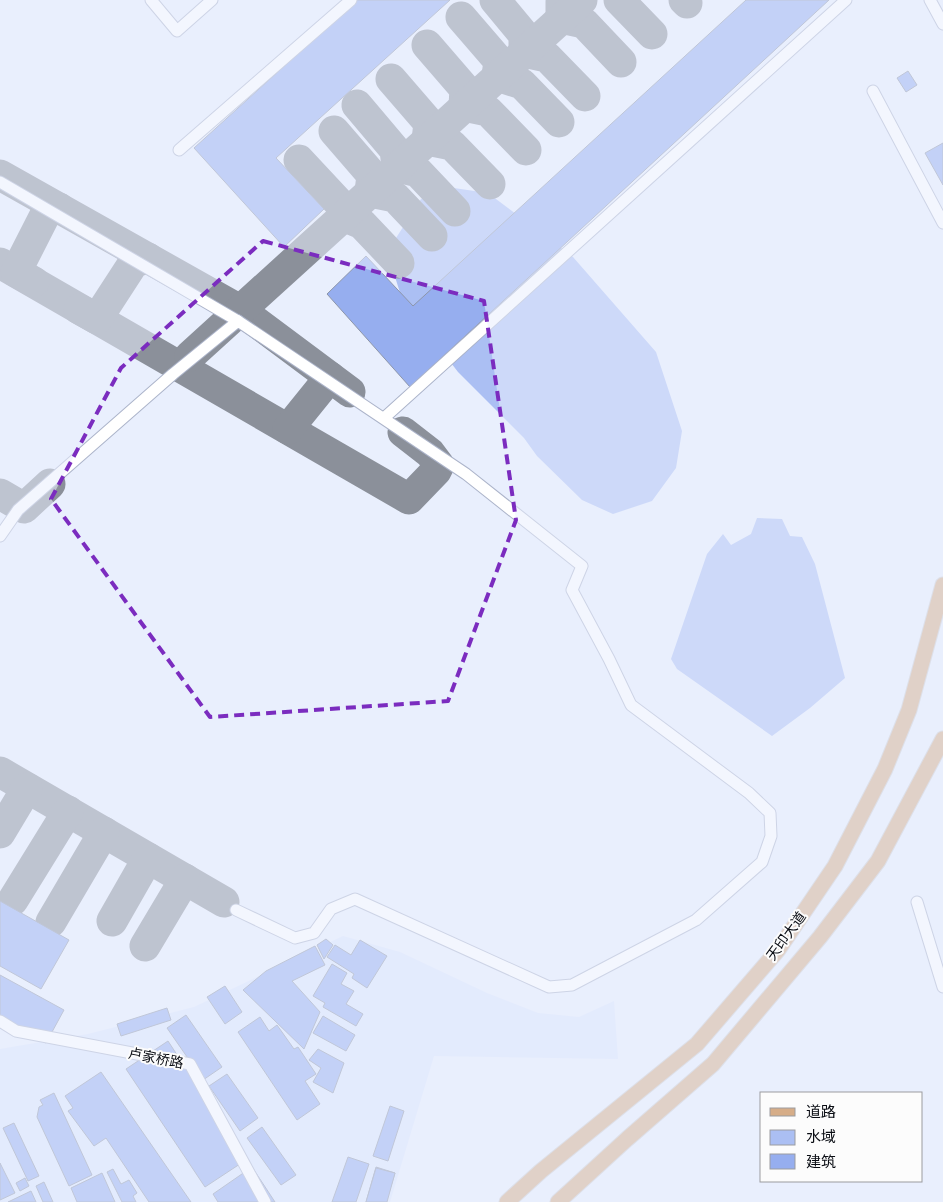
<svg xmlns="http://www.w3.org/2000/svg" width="943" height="1202" font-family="'DM Sans','Noto Sans SC',sans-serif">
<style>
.built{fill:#dce6fd}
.water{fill:#abbff3}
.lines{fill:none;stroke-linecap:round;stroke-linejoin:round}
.taxiway{stroke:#8b909a;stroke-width:31}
.building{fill:#96aeef;stroke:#8d96aa}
.minor-casing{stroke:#acb4ca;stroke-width:13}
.major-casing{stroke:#ceced0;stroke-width:17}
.minor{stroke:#fff;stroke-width:11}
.major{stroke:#d6ad88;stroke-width:15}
.marked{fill:none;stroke:#7b2cbf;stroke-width:4;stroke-dasharray:10 6;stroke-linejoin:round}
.labels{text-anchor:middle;stroke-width:4;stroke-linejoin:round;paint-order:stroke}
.street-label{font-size:14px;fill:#090c13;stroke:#fcfcfc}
</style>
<rect width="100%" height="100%" fill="#e9effd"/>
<polygon class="built" points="343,936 400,952 487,993 538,1013 579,1017 614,1001 618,1059 434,1056 390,1202 0,1202 0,1049 88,1034 194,1007"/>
<g class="water">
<polygon points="447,187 488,193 573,257 656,352 682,431 676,468 652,501 613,514 582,500 537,456 524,438 458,372 402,299 390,261 396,238 421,199"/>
<polygon points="757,518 782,519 790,536 802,537 815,564 845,678 810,708 772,736 677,669 671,659 707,554 723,534 731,545 751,534"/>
</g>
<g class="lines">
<g class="taxiway">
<polyline points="495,0 524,35 524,52 547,57 585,96"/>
<polyline points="619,0 652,34"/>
<polyline points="684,0 687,3"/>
<polyline points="561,2 561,18 584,23 621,62"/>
<polyline points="461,17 499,61 497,76 522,84 559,122"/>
<polyline points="427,45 465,89 464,106 488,111 526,150"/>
<polyline points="391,79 429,123 427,140 452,145 490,184"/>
<polyline points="357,105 395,150 397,167 418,172 455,211"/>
<polyline points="334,131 372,175 370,192 395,197 432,236"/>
<polyline points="299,160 341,205 343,216 362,224 399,263"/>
<polyline points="0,175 240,310 350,392"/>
<polyline points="0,263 409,499 436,471 439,465 430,453 403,432"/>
<polyline points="34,282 16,272 45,215 49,211 59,208"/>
<polyline points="79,309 97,319 134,262 148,258"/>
<polyline points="190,356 582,0"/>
<polyline points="288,429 330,377"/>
<polyline points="0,494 24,508 50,484"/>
<polyline points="0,772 224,902"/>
<polyline points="0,833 27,788"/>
<polyline points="13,900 68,811"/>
<polyline points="112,921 148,858"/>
<polyline points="51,922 104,832"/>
<polyline points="145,946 185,879"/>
</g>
</g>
<g class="building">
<polygon points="357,0 450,0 276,158 324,209 284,247 194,148"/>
<polygon points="746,0 829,0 410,387 327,294 366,256 413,306"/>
<polygon points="908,71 917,85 906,92 897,78"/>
<polygon points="943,143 943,185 925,153"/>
<polygon points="0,901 69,940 41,989 0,966"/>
<polygon points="326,939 333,945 324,959 317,945"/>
<polygon points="360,940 387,956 367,988 352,978 354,974 327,957 335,945 351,955"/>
<polygon points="315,946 325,965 292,981 320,1012 304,1049 243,990 266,971"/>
<polygon points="332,964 347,973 341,984 354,991 346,1004 363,1014 356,1026 323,1007 325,1003 313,996"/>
<polygon points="0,975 64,1010 46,1043 0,1018"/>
<polygon points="225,986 242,1012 225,1024 207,997"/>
<polygon points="167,1008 171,1020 121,1036 117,1024"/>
<polygon points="186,1015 222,1067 203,1080 167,1028"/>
<polygon points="323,1016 355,1035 346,1051 313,1033"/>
<polygon points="260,1017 269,1031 277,1025 294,1049 298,1047 316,1074 305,1081 320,1104 297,1120 238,1032"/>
<polygon points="168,1041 246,1160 205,1187 126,1069"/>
<polygon points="318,1049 344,1063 333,1093 313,1082 321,1068 309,1060"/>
<polygon points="101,1072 191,1202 149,1202 106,1138 94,1146 68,1111 73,1108 65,1096"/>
<polygon points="227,1074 258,1118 240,1131 209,1086"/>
<polygon points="54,1093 92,1175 69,1186 37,1117 39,1107 43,1105 40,1100"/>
<polygon points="390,1106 404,1111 388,1161 373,1156"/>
<polygon points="14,1123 39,1176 28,1181 3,1128"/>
<polygon points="262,1127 296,1175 281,1185 247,1138"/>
<polygon points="348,1157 369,1164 356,1202 332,1202"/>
<polygon points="0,1163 15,1193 0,1200"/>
<polygon points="252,1167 275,1202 218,1202 213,1194"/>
<polygon points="376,1167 395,1173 386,1202 366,1202"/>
<polygon points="376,1168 395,1173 387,1202 366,1202"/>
<polygon points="113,1169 121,1184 129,1180 137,1193 133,1196 136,1202 122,1202 107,1172"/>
<polygon points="102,1173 115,1202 77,1202 71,1188"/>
<polygon points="25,1178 29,1186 20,1191 16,1183"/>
<polygon points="44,1182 53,1202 43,1202 36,1186"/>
<polygon points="31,1191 36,1202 8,1202"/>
</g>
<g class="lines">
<g class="minor-casing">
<g id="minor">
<polyline points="151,0 177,31 212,0"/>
<polyline points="930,0 943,24"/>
<polyline points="873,91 943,223"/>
<polyline points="179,150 351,0"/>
<polyline points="0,182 238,321"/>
<polyline points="384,418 846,0"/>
<polyline points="0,536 18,510 173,374 238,321 466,474 582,566 572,590 609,659 631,705 749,793 770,813 771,836 762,862 696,920 572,985 549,987 355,899 331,909 314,933 295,938 236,910"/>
<polyline points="917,902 943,987"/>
<polyline points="0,1021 16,1031 190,1064 265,1202"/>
</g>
</g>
<g class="major-casing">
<g id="major">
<polyline points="507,1202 541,1171 697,1044 778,950 835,866 885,769 909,710 943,585"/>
<polyline points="558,1202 627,1139 713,1064 820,937 878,861 943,739"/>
</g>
</g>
<use href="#minor" class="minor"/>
<use href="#major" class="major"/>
</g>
<path d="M0 0H943V1202H0ZM263,241L484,301L516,520L448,701L210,717L51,499L121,368Z" fill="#e9effd" fill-opacity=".55" fill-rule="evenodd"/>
<path class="marked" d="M263,241L484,301L516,520L448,701L210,717L51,499L121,368Z"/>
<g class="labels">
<g class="street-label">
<text transform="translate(786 936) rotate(-54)" y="5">天印大道</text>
<text transform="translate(156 1058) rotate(11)" y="5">卢家桥路</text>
</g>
</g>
<rect x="760" y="1092" width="162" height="90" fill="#fcfcfc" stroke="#9b9c9f"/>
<rect x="770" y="1108" width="25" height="8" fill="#d6ad88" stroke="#9b9c9f"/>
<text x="806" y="1117" font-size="15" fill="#090c13">道路</text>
<rect x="770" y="1130" width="25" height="15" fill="#abbff3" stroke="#9b9c9f"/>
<text x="806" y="1142" font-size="15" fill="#090c13">水域</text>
<rect x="770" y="1154" width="25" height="15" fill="#96aeef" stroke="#9b9c9f"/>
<text x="806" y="1167" font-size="15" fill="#090c13">建筑</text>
</svg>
